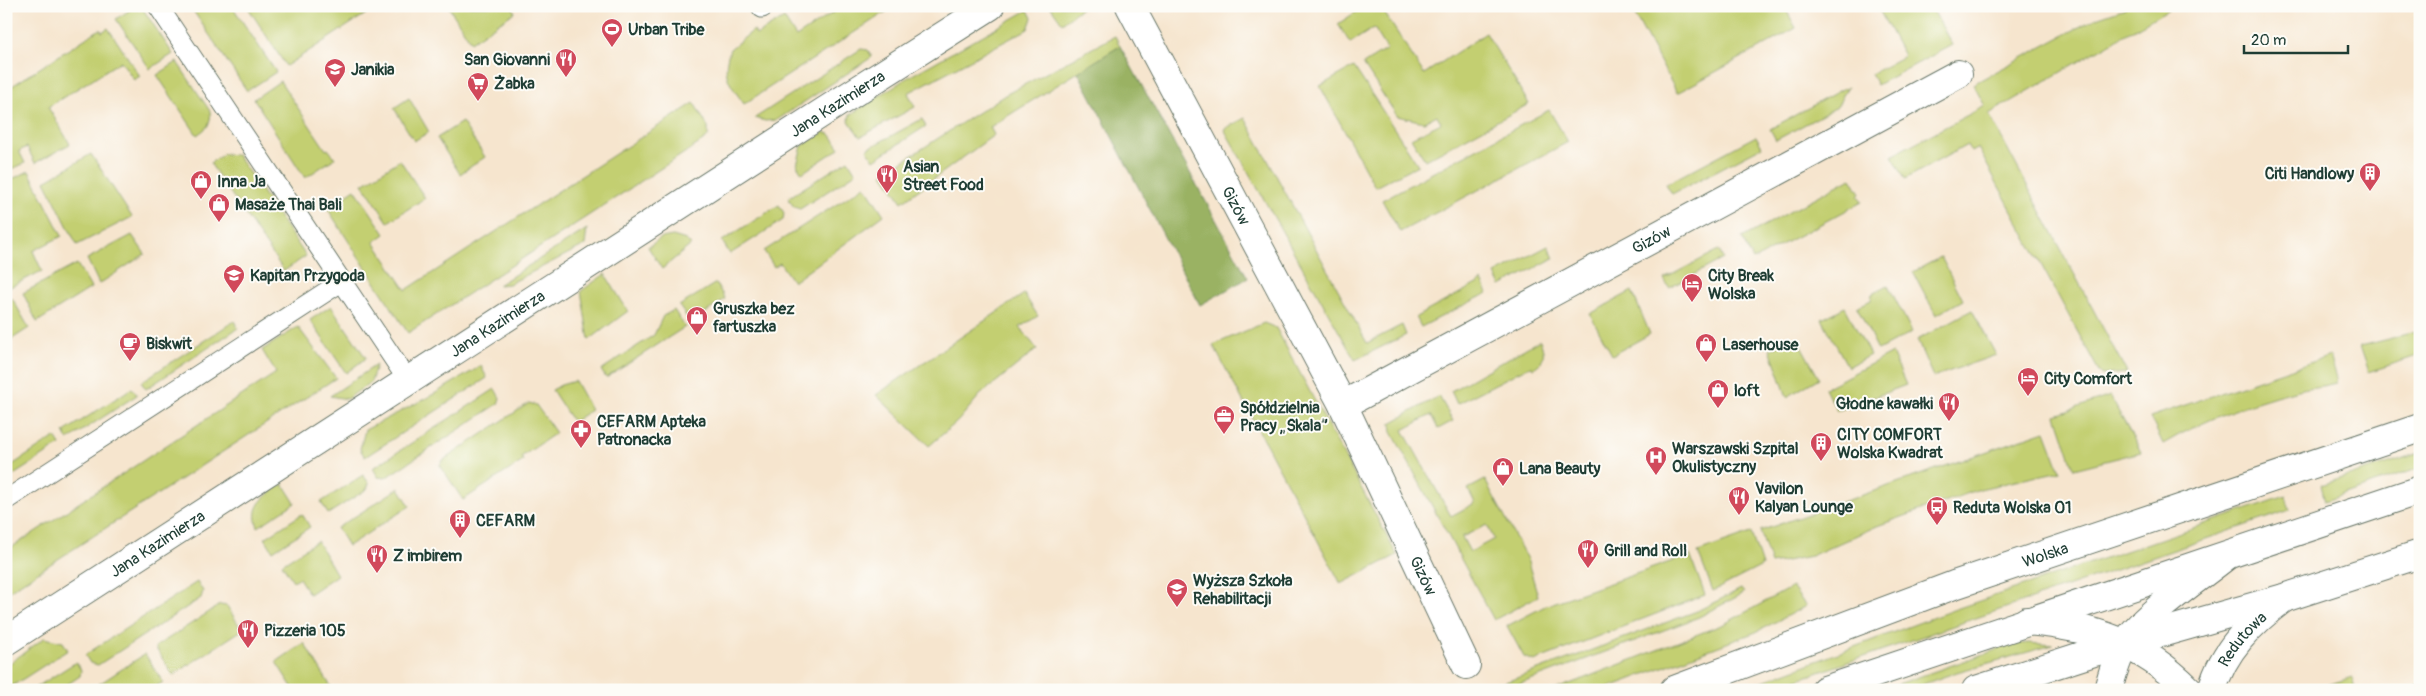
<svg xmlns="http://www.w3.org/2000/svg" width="2426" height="696" font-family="Pangolin,sans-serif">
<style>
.green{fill:#c3cf71;stroke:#718652;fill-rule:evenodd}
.forest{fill:#9ab263;stroke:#5c784c}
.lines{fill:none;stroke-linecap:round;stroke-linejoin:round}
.service-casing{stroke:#6a786a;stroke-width:21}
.minor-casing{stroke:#6a786a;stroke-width:30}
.tertiary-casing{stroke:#6a786a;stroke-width:30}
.secondary-casing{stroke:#6a786a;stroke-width:30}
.service{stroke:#fff;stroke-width:19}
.minor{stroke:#fff;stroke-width:28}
.tertiary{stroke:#fff;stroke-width:28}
.secondary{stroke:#fff;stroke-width:28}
.tram{stroke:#1f3d34;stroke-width:1}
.labels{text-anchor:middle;stroke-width:4;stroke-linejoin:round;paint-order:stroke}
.poi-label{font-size:16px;font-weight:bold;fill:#1f3d34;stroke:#fdfcf7;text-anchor:start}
.street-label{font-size:16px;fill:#1f3d34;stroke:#fdfcf7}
</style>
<rect width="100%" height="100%" fill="#fdfcf7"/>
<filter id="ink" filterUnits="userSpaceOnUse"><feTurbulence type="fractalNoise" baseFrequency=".02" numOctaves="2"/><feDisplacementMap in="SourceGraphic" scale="10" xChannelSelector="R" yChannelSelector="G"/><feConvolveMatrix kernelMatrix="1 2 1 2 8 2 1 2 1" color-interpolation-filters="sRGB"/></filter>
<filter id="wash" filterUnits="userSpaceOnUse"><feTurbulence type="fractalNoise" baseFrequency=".0096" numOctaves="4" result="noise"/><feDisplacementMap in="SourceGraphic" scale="20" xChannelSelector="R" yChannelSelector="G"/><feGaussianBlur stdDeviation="1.12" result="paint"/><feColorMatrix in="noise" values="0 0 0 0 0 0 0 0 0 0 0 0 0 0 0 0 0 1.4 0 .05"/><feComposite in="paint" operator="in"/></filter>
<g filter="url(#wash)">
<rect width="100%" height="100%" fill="#f6e5ce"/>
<g class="green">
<polygon points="136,6 141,6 173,54 150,69 116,19"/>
<polygon points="190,6 232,6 276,72 247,91"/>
<polygon points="247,6 378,6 286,66"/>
<polygon points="448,6 512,6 515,12 471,42"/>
<path d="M843,6H895L744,104C729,82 721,76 730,49L754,30L756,35L784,18L796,37Z"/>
<polygon points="1050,6 1084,6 1062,23"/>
<polygon points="1365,6 1380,6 1424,74 1486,33 1529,104 1425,160 1411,138 1441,123 1437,115 1424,122 1397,116 1363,64 1387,49 1374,28 1350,43 1338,24"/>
<polygon points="1630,6 1664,6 1668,12 1678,6 1784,6 1796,28 1677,93"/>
<polygon points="1877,6 1931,6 1952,45 1877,85 1871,74 1904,56"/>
<polygon points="2131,6 2174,6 1989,114 2127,373 2101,375 1978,148 1971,152 1967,145 1905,179 1892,155 1985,106 1973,84 2096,18"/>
<polygon points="1028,10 1032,18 1028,29 908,93 915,107 860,137 849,121 850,115 905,79"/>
<polygon points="108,28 140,76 134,80 121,61 48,107 70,144 35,163 27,147 19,151 25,163 6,172 6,90 100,29 102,32"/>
<polygon points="1115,36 1120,46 990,127 994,135 902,202 883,174 1005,95"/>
<polygon points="861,49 868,50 872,57 777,120 765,121 755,118"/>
<path d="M177,62L210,111C212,124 207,128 197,135L157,75Z"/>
<polygon points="1354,67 1418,165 1375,187 1320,86"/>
<polygon points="280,81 326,150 328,149 335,158 305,178 254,99"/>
<polygon points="1848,86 1837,107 1776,140 1770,129"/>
<polygon points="409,98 429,132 414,141 394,108"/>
<polygon points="694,103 708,127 708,136 706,139 408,333 327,208 355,189 385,234 374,242 406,290"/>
<polygon points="1549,110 1568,142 1400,232 1382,200"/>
<polygon points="1245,118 1367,343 1402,325 1406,335 1355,360 1224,129"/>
<polygon points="922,119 926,126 874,160 867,149"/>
<polygon points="462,122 485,157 460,174 437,138"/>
<polygon points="824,132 830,134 840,148 802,173 797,165 802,146"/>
<polygon points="1756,136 1762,147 1672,194 1666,184"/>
<polygon points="91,154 132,217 77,245 45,181"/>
<polygon points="224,154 237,155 306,256 284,271 210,163"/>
<polygon points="400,160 425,198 388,222 363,184"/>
<polygon points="848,160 856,173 800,209 794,207 788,198"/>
<polygon points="29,171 62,236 33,251 42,271 6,289 6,182"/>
<polygon points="1851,178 1860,193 1858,195 1862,202 1753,260 1742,238"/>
<polygon points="865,186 884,215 793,282 780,263 774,267 764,251"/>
<polygon points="779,205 784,213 783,220 730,254 722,241"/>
<polygon points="587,229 585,245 509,284 498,285"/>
<polygon points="132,235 145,254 99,284 87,259"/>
<polygon points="673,236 686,240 691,245 662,269 648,247 661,238"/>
<polygon points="1548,246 1554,258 1501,286 1495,274"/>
<polygon points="1719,250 1723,259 1669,288 1664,279"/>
<polygon points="1941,257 1963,300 1936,315 1913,272"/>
<polygon points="77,264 91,288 37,322 23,293"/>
<polygon points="605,274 628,311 589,340 581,291"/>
<polygon points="1482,281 1488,293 1421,327 1416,317"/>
<polygon points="716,283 725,299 691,323 679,306"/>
<polygon points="1888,285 1912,332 1878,350 1857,307 1871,300 1872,294"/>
<polygon points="1632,291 1650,334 1612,355 1590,314"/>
<polygon points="1024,294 1038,316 1020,327 1037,349 980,395 958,421 929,446 876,395"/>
<polygon points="12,298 29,328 6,343 6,301"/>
<polygon points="331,306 366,358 346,373 310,320"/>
<polygon points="1845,307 1870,355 1848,367 1822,319"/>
<polygon points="674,310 685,327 606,378 601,370 654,335 663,316"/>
<polygon points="1972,310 1996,355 1933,377 1917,340"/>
<polygon points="234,321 238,328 146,389 141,382"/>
<polygon points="1264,323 1276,328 1397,555 1341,584 1213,345"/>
<polygon points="298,327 336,378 6,593 6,551 276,373 262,350"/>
<polygon points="2420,331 2420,355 2369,372 2360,346"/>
<path d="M1540,340C1544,353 1547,361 1533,368L1532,366L1528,367L1457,404L1451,391Z"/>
<polygon points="1787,341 1791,346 1799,342 1819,378 1787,397 1770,349"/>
<polygon points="1892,353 1906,385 1837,411 1825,388"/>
<path d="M2330,356L2337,378L2336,383C2322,387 2308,387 2294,391C2248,403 2204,420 2163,444L2150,417Z"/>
<polygon points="376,365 371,382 347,399 330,396"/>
<polygon points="481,366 487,378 365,457 360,449 365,430 434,394"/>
<polygon points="575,381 591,410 573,422 552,390 561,385"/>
<polygon points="132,388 137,395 68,440 64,432"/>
<polygon points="495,389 500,398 498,404 385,478 378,477 373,468"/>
<path d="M1439,396L1453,421L1438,429L1431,415L1403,430L1451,516L1475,503L1468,489L1485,480L1527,559L1538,596L1494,620L1392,432L1391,423ZM1487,525L1494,539L1470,552L1462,537Z"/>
<polygon points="2110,396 2141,452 2074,469 2056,415"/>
<polygon points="529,403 536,405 556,433 521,457 523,461 463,500 440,465 442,461"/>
<polygon points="2045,431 2060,471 1980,489 1877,526 1811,556 1771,564 1760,531"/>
<polygon points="55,437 60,445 6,480 6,469"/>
<polygon points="2420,453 2420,468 2325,501 2321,485"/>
<polygon points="363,475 369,483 367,489 328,514 321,502"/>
<path d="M283,484L295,503L258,527C249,505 266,495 283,484Z"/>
<polygon points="399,488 410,506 348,546 337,528"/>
<polygon points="2286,496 2290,510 1767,690 1739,690 1953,610"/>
<polygon points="302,514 310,527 273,551 265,538"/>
<polygon points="1751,533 1762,566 1713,591 1698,552"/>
<polygon points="317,541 337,575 309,594 299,578 293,581 282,564"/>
<polygon points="1690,555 1705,595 1534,661 1524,657 1507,626 1547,605"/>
<polygon points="197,582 203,591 201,598 98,665 90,663 85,655"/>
<polygon points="1792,587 1806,606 1756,632 1602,690 1554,690 1724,624"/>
<polygon points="1741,589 1744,593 1699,617 1506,689 1503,683 1697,611"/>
<polygon points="220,605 227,606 242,630 173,675 155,647"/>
<polygon points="44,638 63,642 68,650 6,690 6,666"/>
<polygon points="304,643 333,690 294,690 276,662"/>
<polygon points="2028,643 2053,645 1957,672 1907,690 1881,690 2010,645"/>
<polygon points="145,654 163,682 151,690 90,690"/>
<polygon points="76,662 81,670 80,676 59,690 32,690"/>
<polygon points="2352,677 2355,690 2313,690"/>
</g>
<polygon class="forest" points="1120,46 1248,278 1200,305 1078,72"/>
</g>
<g filter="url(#ink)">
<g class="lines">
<g class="service-casing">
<g id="service">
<polyline points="158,6 409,382"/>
<polyline points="761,6 762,8 765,6"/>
<polyline points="6,500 341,282"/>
</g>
</g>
<g class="minor-casing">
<g id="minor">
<path id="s1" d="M1130,6L1343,405L1466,665"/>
<path id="s2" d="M1343,405L1958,74"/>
</g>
</g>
<g class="tertiary-casing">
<g id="tertiary">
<path d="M2027,621C2093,627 2141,642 2189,690"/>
<path id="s3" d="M6,641L825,111L990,6"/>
<path d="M2108,690C2112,675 2116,660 2124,646C2140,617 2199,578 2226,556"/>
<path id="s4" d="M2212,690C2223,650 2252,622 2284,598"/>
</g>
</g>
<g class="secondary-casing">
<g id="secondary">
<path id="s5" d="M1674,690L1954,585L2420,428"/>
<polyline points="1825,690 2420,490"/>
<polyline points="1976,690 2094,652 2284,598 2420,554"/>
</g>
</g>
<use href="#service" class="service"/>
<use href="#minor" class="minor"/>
<use href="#tertiary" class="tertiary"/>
<use href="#secondary" class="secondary"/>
<polyline class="tram" points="2404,690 2420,685"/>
</g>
</g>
<defs>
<g id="stadium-pin" transform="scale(1.125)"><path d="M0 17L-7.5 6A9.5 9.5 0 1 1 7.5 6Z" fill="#d1495b" stroke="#fdfcf7"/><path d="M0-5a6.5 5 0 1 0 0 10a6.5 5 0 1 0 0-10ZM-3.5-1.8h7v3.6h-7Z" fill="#fff"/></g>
<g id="restaurant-pin" transform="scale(1.125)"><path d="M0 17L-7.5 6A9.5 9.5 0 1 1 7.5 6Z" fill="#d1495b" stroke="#fdfcf7"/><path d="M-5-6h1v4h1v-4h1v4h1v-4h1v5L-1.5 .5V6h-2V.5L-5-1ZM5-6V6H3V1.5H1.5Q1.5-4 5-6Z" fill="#fff"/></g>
<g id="school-pin" transform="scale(1.125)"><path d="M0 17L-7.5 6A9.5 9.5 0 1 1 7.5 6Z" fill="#d1495b" stroke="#fdfcf7"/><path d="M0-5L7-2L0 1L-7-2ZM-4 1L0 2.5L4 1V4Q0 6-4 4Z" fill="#fff"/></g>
<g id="supermarket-pin" transform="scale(1.125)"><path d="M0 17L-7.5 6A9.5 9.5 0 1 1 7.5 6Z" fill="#d1495b" stroke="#fdfcf7"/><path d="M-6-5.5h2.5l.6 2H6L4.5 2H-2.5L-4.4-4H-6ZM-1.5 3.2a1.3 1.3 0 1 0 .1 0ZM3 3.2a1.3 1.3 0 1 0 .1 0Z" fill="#fff"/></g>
<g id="building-pin" transform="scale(1.125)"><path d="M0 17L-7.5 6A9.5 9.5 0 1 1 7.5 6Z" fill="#d1495b" stroke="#fdfcf7"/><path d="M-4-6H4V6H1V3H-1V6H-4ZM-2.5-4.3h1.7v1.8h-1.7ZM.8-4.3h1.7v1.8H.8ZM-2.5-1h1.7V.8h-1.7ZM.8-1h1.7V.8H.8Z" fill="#fff"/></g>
<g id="shop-pin" transform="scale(1.125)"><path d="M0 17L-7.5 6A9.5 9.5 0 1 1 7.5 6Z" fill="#d1495b" stroke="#fdfcf7"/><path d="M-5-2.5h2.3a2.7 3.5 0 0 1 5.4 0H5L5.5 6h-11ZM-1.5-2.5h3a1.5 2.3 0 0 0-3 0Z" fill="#fff"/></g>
<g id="hotel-pin" transform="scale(1.125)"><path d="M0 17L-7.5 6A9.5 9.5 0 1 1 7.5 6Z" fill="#d1495b" stroke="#fdfcf7"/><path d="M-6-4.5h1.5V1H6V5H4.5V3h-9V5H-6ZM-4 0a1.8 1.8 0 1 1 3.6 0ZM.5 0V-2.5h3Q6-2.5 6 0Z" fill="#fff"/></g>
<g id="cafe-pin" transform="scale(1.125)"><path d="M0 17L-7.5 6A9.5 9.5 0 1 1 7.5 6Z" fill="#d1495b" stroke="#fdfcf7"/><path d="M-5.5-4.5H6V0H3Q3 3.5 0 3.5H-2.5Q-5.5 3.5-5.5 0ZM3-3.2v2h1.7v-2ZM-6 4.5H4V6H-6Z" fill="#fff"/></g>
<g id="office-pin" transform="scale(1.125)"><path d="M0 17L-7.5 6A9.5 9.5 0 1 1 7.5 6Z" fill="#d1495b" stroke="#fdfcf7"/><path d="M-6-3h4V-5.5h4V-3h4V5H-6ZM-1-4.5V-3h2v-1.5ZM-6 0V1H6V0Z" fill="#fff"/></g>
<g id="pharmacy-pin" transform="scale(1.125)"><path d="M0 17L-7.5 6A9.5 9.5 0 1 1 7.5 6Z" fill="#d1495b" stroke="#fdfcf7"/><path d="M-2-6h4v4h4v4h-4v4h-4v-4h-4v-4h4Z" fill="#fff"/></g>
<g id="hospital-pin" transform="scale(1.125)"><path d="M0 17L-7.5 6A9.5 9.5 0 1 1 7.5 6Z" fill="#d1495b" stroke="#fdfcf7"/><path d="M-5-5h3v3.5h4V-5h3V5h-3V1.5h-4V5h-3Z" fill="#fff"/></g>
<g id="bus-pin" transform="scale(1.125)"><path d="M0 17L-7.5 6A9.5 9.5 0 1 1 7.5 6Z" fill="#d1495b" stroke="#fdfcf7"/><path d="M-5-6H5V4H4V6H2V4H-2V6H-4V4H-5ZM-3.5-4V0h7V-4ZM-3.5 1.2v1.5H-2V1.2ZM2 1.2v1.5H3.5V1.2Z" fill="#fff"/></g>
<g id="university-pin" transform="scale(1.125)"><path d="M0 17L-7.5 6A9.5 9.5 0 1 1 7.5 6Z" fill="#d1495b" stroke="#fdfcf7"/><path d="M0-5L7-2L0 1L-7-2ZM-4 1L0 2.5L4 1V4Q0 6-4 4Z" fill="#fff"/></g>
</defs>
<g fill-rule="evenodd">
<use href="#stadium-pin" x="612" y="29"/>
<use href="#restaurant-pin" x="566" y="59"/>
<use href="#school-pin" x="335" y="69"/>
<use href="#supermarket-pin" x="478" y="83"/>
<use href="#building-pin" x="2370" y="173"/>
<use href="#restaurant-pin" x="887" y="175"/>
<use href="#shop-pin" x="201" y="181"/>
<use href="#shop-pin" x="219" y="204"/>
<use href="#school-pin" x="234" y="275"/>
<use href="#hotel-pin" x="1692" y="284"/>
<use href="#shop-pin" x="697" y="317"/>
<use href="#cafe-pin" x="130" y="343"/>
<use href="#shop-pin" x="1706" y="344"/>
<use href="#hotel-pin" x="2028" y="378"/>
<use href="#shop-pin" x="1718" y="390"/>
<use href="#restaurant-pin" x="1949" y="403"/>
<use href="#office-pin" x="1224" y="416"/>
<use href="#pharmacy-pin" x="581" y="430"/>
<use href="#building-pin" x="1821" y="443"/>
<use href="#hospital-pin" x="1656" y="457"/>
<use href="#shop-pin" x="1503" y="468"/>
<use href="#restaurant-pin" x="1739" y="497"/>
<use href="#bus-pin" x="1937" y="507"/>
<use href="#building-pin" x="460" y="520"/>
<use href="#restaurant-pin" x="1588" y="550"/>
<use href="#restaurant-pin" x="377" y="555"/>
<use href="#university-pin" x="1177" y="589"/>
<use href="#restaurant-pin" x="248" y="630"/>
</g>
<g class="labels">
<g class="poi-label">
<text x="628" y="35">Urban Tribe</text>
<text x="550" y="65" text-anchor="end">San Giovanni</text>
<text x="351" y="75">Janikia</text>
<text x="494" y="89">Żabka</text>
<text x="903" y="172">Asian<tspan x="903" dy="18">Street Food</tspan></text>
<text x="2354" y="179" text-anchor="end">Citi Handlowy</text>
<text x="217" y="187">Inna Ja</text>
<text x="235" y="210">Masaże Thai Bali</text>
<text x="250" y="281">Kapitan Przygoda</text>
<text x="1708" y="281">City Break<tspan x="1708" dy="18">Wolska</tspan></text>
<text x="713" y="314">Gruszka bez<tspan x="713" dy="18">fartuszka</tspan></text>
<text x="146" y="349">Biskwit</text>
<text x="1722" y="350">Laserhouse</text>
<text x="2044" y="384">City Comfort</text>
<text x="1734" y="396">loft</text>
<text x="1933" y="409" text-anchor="end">Głodne kawałki</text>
<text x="1240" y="413">Spółdzielnia<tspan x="1240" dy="18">Pracy „Skala”</tspan></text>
<text x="597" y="427">CEFARM Apteka<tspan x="597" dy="18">Patronacka</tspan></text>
<text x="1837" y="440">CITY COMFORT<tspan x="1837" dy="18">Wolska Kwadrat</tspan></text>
<text x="1672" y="454">Warszawski Szpital<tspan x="1672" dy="18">Okulistyczny</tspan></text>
<text x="1519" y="474">Lana Beauty</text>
<text x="1755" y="494">Vavilon<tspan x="1755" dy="18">Kalyan Lounge</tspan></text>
<text x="1953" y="513">Reduta Wolska 01</text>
<text x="476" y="526">CEFARM</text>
<text x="1604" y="556">Grill and Roll</text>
<text x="393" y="561">Z imbirem</text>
<text x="1193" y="586">Wyższa Szkoła<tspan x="1193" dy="18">Rehabilitacji</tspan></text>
<text x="264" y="636">Pizzeria 105</text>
</g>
<g class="street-label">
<text dy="6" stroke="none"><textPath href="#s3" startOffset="990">Jana Kazimierza</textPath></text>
<text dy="6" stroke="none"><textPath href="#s1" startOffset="226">Gizów</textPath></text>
<text dy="6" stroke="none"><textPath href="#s2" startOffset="350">Gizów</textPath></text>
<text dy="6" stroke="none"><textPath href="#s3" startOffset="585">Jana Kazimierza</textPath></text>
<text dy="6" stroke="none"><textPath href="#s3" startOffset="180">Jana Kazimierza</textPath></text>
<text dy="6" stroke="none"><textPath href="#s5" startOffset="395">Wolska</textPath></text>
<text dy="6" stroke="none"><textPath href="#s1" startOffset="641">Gizów</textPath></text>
<text dy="6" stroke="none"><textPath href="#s4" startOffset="60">Redutowa</textPath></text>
</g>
</g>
<rect width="2426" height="696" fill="none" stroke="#fdfcf7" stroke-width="25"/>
<path d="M2244 45v8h104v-8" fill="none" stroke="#1f3d34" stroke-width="2.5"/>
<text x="2251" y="45" font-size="15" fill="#1f3d34" stroke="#fdfcf7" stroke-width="4" paint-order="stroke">20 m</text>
</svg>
